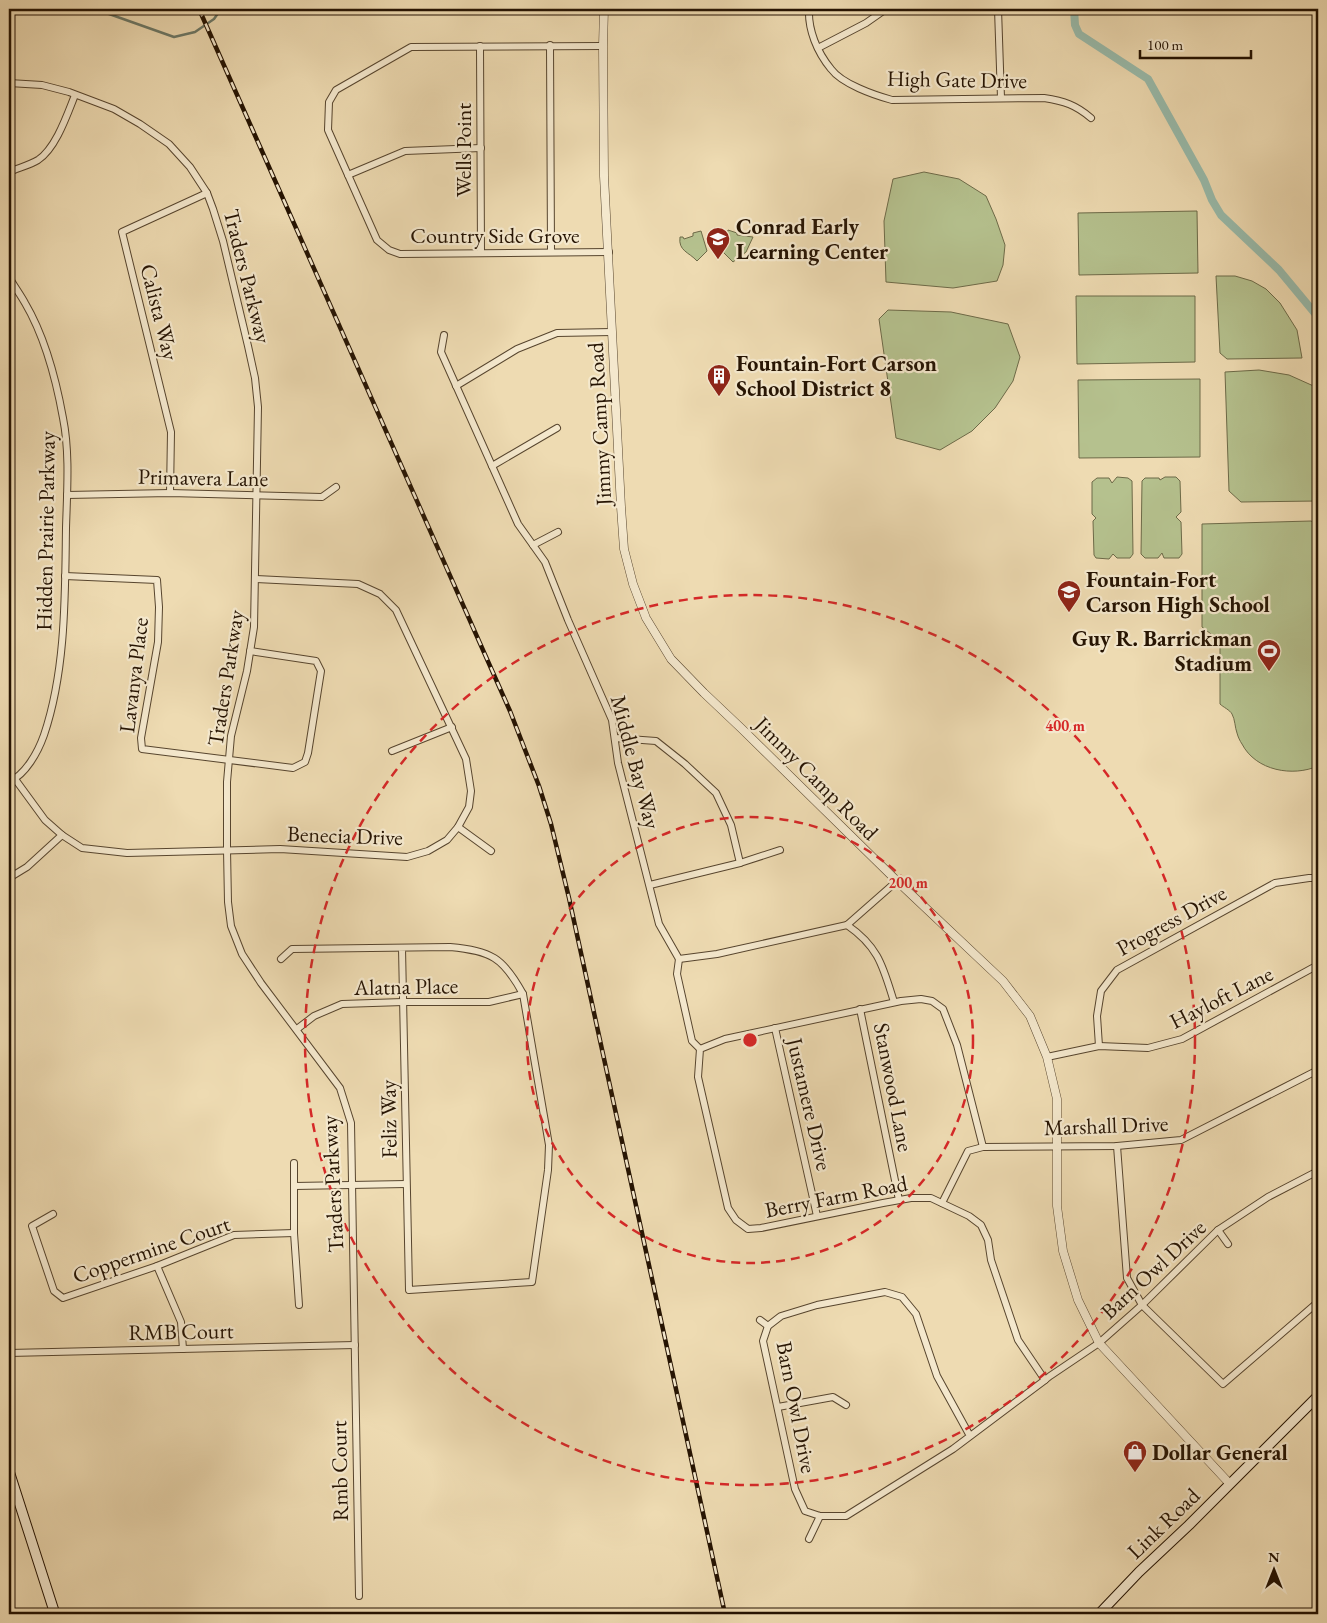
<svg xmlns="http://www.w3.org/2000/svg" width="1327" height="1623" font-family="'EB Garamond',serif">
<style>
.green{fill:#b5c18e;stroke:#6d6a48}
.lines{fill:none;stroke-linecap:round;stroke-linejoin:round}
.stream{stroke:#6b7867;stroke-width:2.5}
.canal{stroke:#99bbab;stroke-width:8}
.minor-casing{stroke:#57452e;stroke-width:8}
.tertiary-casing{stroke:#57452e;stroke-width:9}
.secondary-casing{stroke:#251302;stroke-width:11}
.minor{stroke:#f4e8cd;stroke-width:6}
.tertiary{stroke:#f4e8cd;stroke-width:8}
.secondary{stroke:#f4e8cd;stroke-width:9}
.rail-casing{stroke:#251302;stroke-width:4.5}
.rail{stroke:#f4e8cd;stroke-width:2.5;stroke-dasharray:8;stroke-linecap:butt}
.ring{fill:none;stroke:#d62828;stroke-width:2.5;stroke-dasharray:9 6}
.labels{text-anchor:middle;stroke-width:4.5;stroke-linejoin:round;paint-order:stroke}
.street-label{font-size:22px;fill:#251302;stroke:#f4e8cd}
.poi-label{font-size:22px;font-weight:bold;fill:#251302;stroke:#f4e8cd;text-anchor:start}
.centre{fill:#d62828;stroke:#f4e8cd;stroke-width:2.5}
.ring-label{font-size:15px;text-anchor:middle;font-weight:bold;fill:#d62828;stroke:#f4e8cd;stroke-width:4.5;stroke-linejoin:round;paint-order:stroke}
</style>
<rect width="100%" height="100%" fill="#eedbb2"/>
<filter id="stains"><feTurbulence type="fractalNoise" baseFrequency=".004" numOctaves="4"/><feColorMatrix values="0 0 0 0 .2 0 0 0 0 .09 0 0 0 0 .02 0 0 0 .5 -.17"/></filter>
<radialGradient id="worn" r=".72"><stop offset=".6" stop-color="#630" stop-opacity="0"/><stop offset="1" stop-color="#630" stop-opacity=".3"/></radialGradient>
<g class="green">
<polygon points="924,172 959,179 986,196 996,219 1005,245 1003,265 997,281 953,288 886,282 884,221 893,179"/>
<polygon points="1197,211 1198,273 1079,275 1078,213"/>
<polygon points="728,230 737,233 737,235 753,237 746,252 733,262 723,252"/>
<path d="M701,231L707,251L697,261C689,252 678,251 680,237H683L684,239L693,236V233Z"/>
<polygon points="1216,276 1235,276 1252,281 1266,289 1280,303 1297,330 1302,358 1227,359 1220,353"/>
<polygon points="1076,296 1195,296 1195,362 1077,364"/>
<polygon points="888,310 951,312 1008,324 1020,357 1013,381 995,408 972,431 940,450 896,438 879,319"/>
<polygon points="1259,370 1289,375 1318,388 1318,501 1241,502 1229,491 1225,372"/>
<polygon points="1200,379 1200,457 1079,458 1078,380"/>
<polygon points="1117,477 1128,478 1132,481 1133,554 1130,558 1117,558 1113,554 1109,559 1096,558 1094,555 1093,521 1096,518 1092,514 1092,482 1097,478 1109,478 1112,483"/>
<polygon points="1165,477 1176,477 1180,481 1181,512 1176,517 1181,522 1182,554 1179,558 1164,558 1162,553 1158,558 1145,558 1141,554 1142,481 1145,478 1159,478 1160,480"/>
<path d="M1311,521L1318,524V766C1293,777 1256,771 1242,744C1240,741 1238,737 1237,733C1235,728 1235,719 1232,714C1230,710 1223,707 1220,704V641L1202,627V524Z"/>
</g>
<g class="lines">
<polyline class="stream" points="95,9 174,37 195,32 214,19 221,9"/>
<polyline class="canal" points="1074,9 1075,25 1079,34 1148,79 1204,180 1212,200 1221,215 1279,270 1318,317"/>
<g class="minor-casing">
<g id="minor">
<path d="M809,9C808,30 817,52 831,69C842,84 874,95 892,100L1044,98C1064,101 1076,105 1091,118"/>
<polyline points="998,9 1001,98"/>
<polyline points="550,45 551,252"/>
<polyline points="480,46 481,253"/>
<polyline points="603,46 411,47 336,90 329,102 328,130 377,240 389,250 400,254 609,252"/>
<polyline points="818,48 866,23 886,9"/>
<polyline points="9,83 42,85 69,92 114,109 140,124 169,144 190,167 207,193 213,209 223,241 248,346 255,378 258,407 254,627 247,671 231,736 227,782 227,850 228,902 231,926 242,954 261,983 340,1088 351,1123 359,1596"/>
<path d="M9,172C18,168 30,165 38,160C56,148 67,115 75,95"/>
<polyline points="348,175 405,151 481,148"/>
<path d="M9,277C14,286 20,294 25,303C45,337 56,379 63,418C70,453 67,492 66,528C65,595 66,670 44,735C38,752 26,774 9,782"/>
<polyline points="444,335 441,352 518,524 545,562 568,620 612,720 618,763 659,924 679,959 717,954 847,925 897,881"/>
<polyline points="456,386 517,349 557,333 612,332"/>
<polyline points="492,466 557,428"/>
<polyline points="170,493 171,432 122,232 207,193"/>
<polyline points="67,495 170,493 322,497 336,487"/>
<polyline points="533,545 558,532"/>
<polyline points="65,576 157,580 159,607 158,642 141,738 142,749 293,768 305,762 308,753 321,671 316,661 250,651"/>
<polyline points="615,738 656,741 685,764 716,793 731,825 740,863"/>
<polyline points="392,751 452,727"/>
<polyline points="15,779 45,820 62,835 82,848 127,853 280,849 407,857 428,851 447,840 458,827 469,807 471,791 466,759 396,610 380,594 358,584 256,579"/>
<polyline points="458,827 491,851"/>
<polyline points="9,878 27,867 62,835"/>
<polyline points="650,885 740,863 780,850"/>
<path d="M847,925C879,947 883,967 894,1002"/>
<path d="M281,959L292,949L450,947C491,951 503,957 523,994L549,1145L548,1170L532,1282L409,1290L402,948"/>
<polyline points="679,959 677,974 692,1041 700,1049"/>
<polyline points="860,1009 899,1200"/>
<polyline points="775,1028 817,1216"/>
<polyline points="297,1029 314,1016 342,1004 403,1002 489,1002 523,994"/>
<polyline points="1099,1046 1097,1016 1101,991 1117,970 1275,883 1309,878 1318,878"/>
<polyline points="1047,1057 1099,1046 1148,1048 1182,1039 1318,965"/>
<polyline points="1117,1146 1127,1278 1142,1305 1223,1384 1318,1302"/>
<polyline points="983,1147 957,1045 943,1009 932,1001 921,999 901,1001 725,1039 700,1049 698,1077 728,1208 736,1220 748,1229 761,1228 883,1203 911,1198 931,1198 969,1216 981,1225 988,1240 991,1260 1018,1340 1045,1380"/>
<polyline points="294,1163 294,1233 299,1305"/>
<polyline points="295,1186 406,1184"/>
<polyline points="942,1203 968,1151 983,1147 1117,1146 1181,1140 1318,1070"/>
<polyline points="53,1214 32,1226 54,1291 63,1298 157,1266 234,1235 294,1233"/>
<polyline points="1218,1230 1228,1244"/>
<polyline points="157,1266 181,1322 183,1349"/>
<polyline points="760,1320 768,1326"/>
<polyline points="9,1353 355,1345"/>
<polyline points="778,1407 833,1397 846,1405"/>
<polyline points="970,1436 937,1376 916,1314 902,1297 885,1292 817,1305 781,1316 768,1326 763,1341 795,1489 805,1511 820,1516 846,1516 953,1449 1045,1380 1050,1376 1099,1343 1142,1305 1218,1230 1268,1197 1318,1171"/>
<polyline points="1317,1486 1318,1486"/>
<polyline points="809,1539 820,1516"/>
</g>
</g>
<g class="tertiary-casing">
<polyline id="tertiary" points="604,9 603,46 604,176 621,507 624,549 633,584 646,618 671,659 704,693 742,729 897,881 1003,981 1030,1016 1047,1057 1057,1099 1057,1206 1063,1251 1078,1300 1099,1343 1229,1483"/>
</g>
<g class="secondary-casing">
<g id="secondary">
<polyline points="9,1471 55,1614"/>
<polyline points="1099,1614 1139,1572 1189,1525 1318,1396"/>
</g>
</g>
<use href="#minor" class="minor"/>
<use href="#tertiary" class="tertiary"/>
<use href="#secondary" class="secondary"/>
<g class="rail-casing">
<polyline id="rail" points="199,9 510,711 539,786 551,824 569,898 725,1614"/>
</g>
<use href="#rail" class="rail"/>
</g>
<g class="ring">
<circle cx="750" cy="1040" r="223"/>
<circle cx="750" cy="1040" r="445"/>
</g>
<defs>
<g id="school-pin" transform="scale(1.25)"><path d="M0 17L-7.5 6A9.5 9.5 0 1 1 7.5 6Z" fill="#8f2418" stroke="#f4e8cd"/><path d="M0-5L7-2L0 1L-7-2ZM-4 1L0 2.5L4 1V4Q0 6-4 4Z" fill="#fff"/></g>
<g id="building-pin" transform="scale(1.25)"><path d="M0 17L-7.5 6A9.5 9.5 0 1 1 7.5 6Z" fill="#8f2418" stroke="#f4e8cd"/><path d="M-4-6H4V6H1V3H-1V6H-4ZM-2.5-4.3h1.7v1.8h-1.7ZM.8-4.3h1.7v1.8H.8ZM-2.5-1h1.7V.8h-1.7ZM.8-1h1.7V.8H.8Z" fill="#fff"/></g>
<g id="stadium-pin" transform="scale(1.25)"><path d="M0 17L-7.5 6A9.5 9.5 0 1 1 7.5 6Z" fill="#8f2418" stroke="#f4e8cd"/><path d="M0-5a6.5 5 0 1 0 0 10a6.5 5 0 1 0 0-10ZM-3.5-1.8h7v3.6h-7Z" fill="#fff"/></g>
<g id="shop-pin" transform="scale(1.25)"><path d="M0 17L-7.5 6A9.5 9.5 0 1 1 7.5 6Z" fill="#8f2418" stroke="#f4e8cd"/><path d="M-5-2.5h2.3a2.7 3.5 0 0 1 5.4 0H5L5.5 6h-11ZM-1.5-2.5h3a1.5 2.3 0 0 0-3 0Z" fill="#fff"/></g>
</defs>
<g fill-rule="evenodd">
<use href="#school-pin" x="718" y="239"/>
<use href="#building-pin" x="719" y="376"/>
<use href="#school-pin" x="1069" y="592"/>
<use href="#stadium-pin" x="1269" y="651"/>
<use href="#shop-pin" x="1135" y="1452"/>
</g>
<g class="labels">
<g class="street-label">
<text transform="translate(957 79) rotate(1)" y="8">High Gate Drive</text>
<text transform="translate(463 150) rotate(-90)" y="8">Wells Point</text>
<text x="495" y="243">Country Side Grove</text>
<text transform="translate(248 276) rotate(76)" y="8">Traders Parkway</text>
<text transform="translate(160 312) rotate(76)" y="8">Calista Way</text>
<text transform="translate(599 424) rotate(-93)" y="8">Jimmy Camp Road</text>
<text transform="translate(203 477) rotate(1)" y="8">Primavera Lane</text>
<text transform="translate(45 531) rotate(-89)" y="8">Hidden Prairie Parkway</text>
<text transform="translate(133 675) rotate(-83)" y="8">Lavanya Place</text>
<text transform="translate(225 678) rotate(-81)" y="8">Traders Parkway</text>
<text transform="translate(636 762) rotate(75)" y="8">Middle Bay Way</text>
<text transform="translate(817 778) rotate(45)" y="8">Jimmy Camp Road</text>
<text transform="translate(345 835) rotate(2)" y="8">Benecia Drive</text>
<text transform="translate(1171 920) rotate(-29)" y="8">Progress Drive</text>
<text transform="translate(406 986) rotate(-1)" y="8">Alatna Place</text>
<text transform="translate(1221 997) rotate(-27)" y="8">Hayloft Lane</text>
<text transform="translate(894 1087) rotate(79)" y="8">Stanwood Lane</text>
<text transform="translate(810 1104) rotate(77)" y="8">Justamere Drive</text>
<text transform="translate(388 1119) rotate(-91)" y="8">Feliz Way</text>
<text transform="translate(1106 1125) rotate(-2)" y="8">Marshall Drive</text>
<text transform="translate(332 1184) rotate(-93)" y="8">Traders Parkway</text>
<text transform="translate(836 1196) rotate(-11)" y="8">Berry Farm Road</text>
<text transform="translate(151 1249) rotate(-19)" y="8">Coppermine Court</text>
<text transform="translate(1153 1269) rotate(-43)" y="8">Barn Owl Drive</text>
<text transform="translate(181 1331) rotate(-1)" y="8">RMB Court</text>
<text transform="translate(797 1407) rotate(79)" y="8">Barn Owl Drive</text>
<text transform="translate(339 1471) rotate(-91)" y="8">Rmb Court</text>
<text transform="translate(1163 1523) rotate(-44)" y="8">Link Road</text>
</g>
<g class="poi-label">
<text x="736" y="234">Conrad Early<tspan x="736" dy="25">Learning Center</tspan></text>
<text x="736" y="371">Fountain-Fort Carson<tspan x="736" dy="25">School District 8</tspan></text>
<text x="1086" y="587">Fountain-Fort<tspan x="1086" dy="25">Carson High School</tspan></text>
<text x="1252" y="646" text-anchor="end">Guy R. Barrickman<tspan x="1252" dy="25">Stadium</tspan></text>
<text x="1152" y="1460">Dollar General</text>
</g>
</g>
<circle cx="750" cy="1040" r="8" class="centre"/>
<g class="ring-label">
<text x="1065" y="731">400 m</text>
<text x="908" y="888">200 m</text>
</g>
<rect width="1327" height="1623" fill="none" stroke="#eedbb2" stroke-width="30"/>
<rect x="10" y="10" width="1307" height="1603" fill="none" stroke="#251302" stroke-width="2.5"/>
<rect x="15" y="15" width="1297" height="1593" fill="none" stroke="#251302"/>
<g transform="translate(1274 1570)" stroke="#f4e8cd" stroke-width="4" paint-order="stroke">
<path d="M0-4L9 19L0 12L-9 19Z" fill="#251302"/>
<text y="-8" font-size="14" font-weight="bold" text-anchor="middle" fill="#251302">N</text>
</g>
<path d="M1140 50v8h111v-8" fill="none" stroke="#251302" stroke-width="2.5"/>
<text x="1147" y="50" font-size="15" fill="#251302" stroke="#f4e8cd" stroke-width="4" paint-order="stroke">100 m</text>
<rect width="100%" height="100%" filter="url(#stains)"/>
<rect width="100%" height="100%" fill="url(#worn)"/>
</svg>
